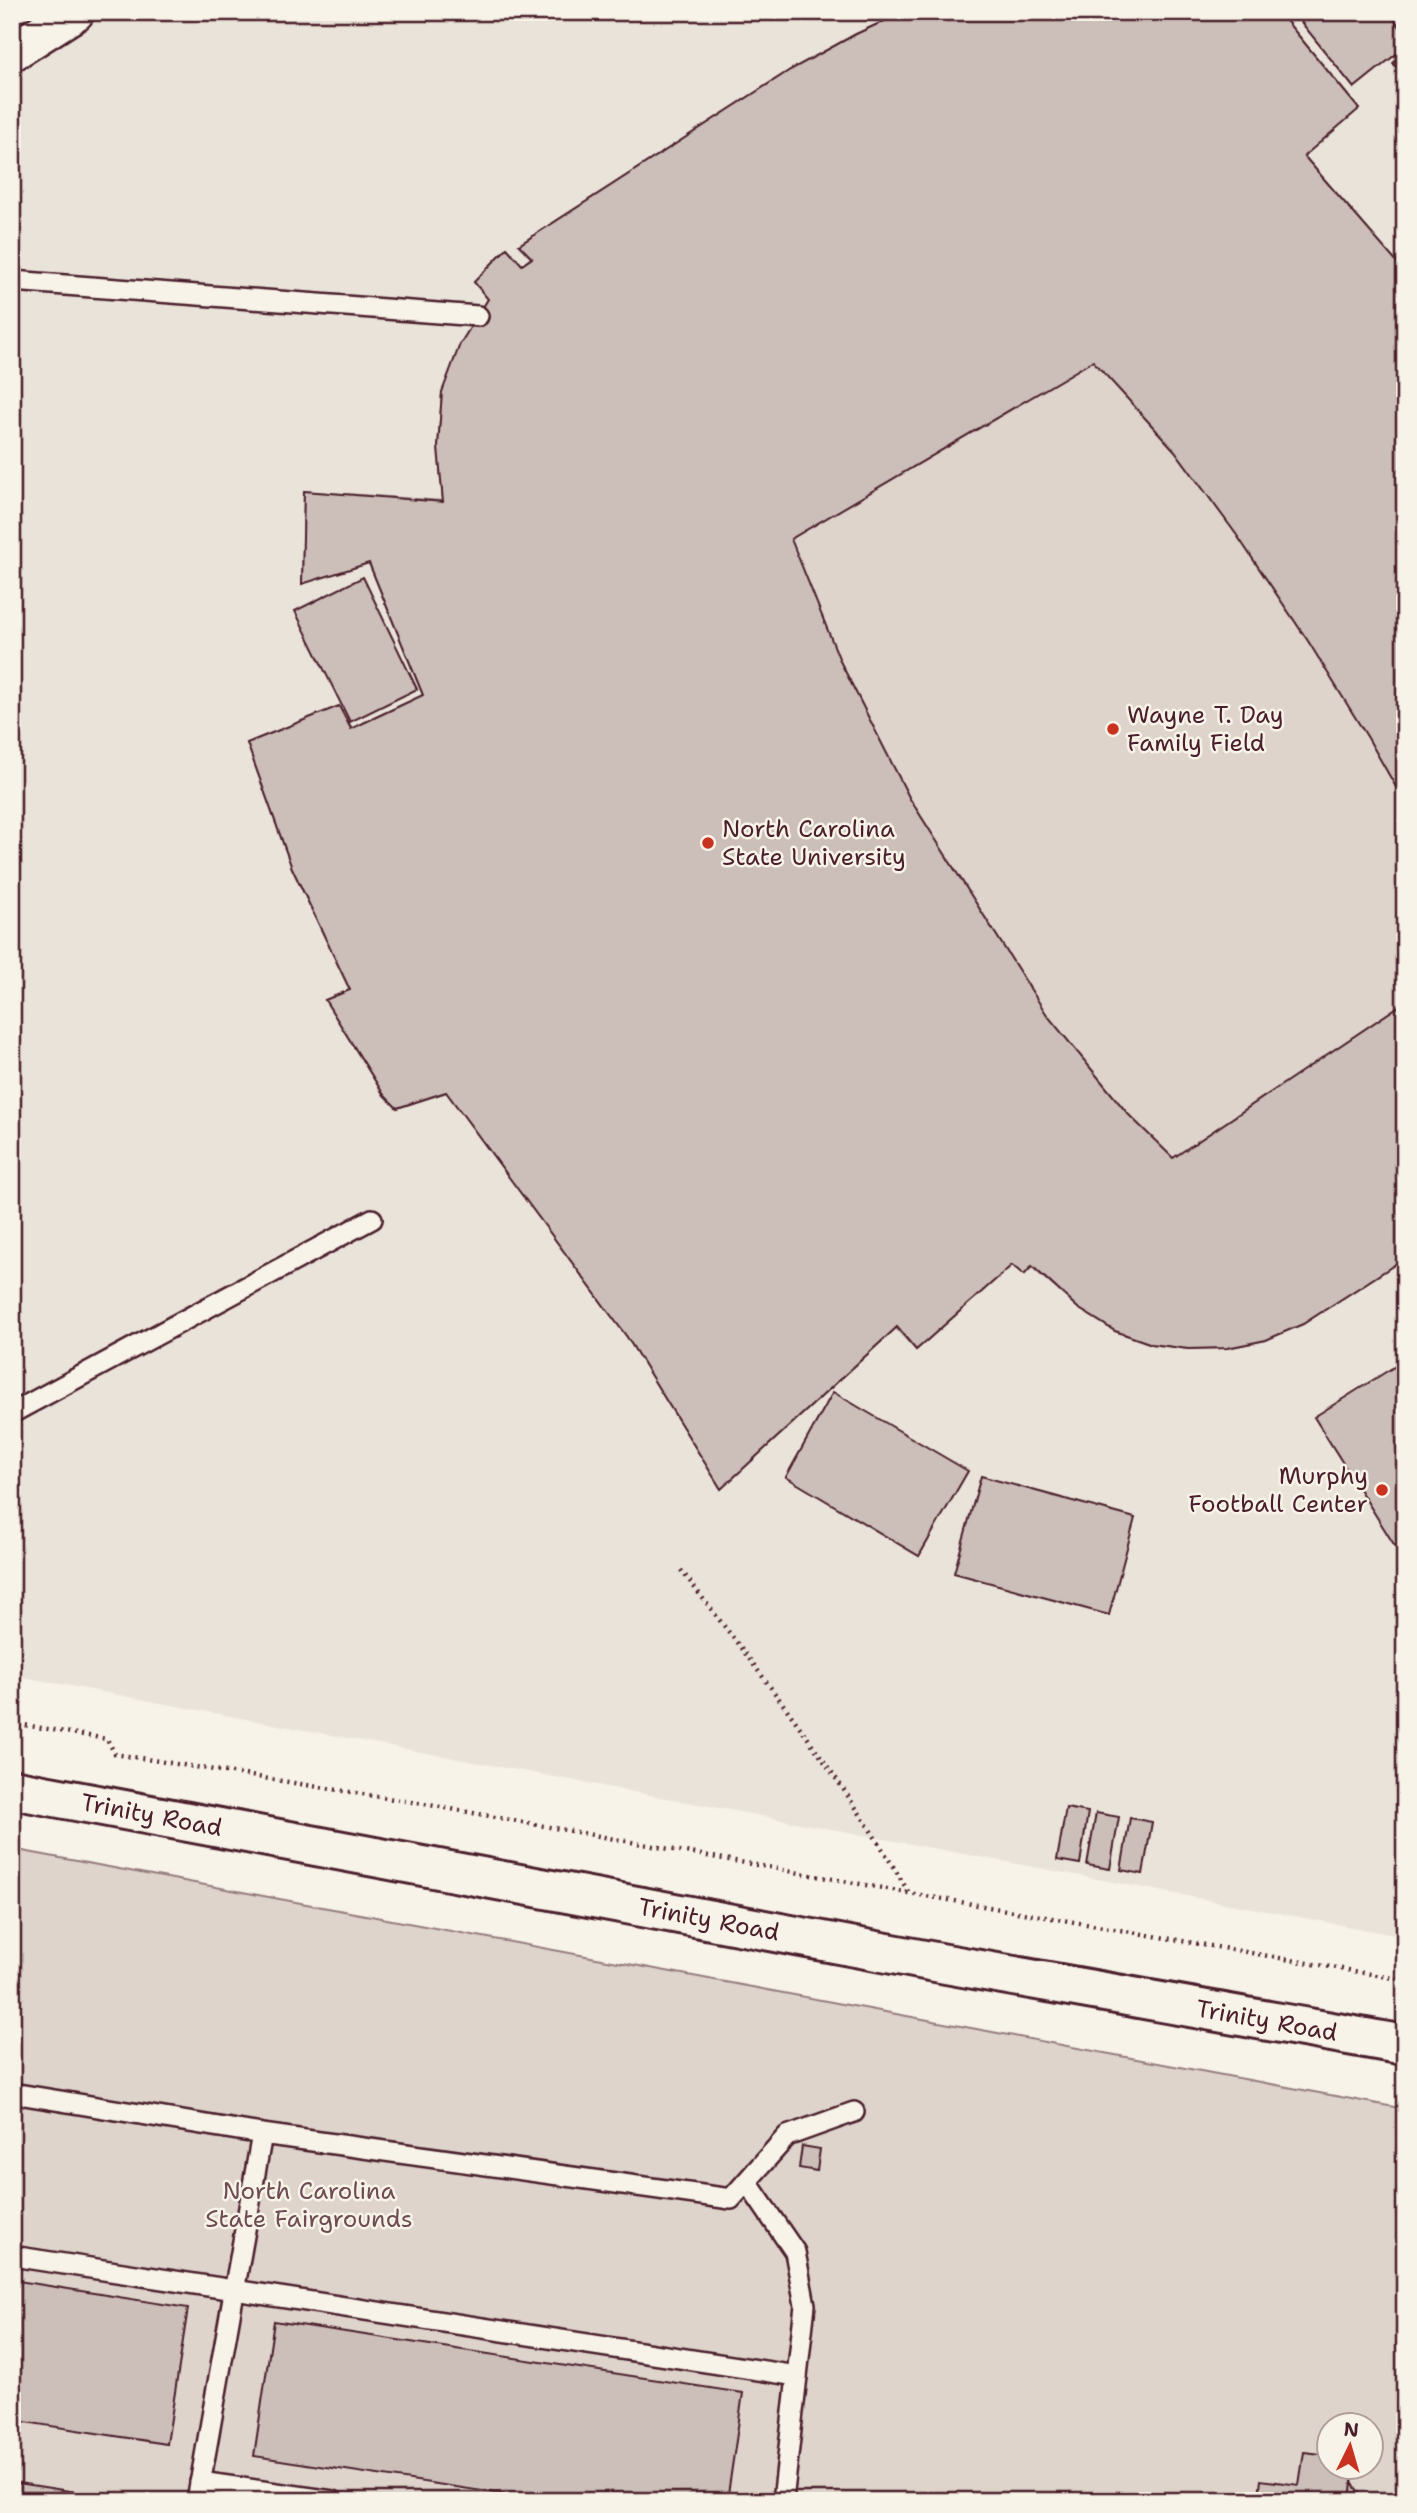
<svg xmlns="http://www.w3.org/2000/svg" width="1417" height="2513" font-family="'Shantell Sans',sans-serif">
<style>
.built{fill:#eae3da}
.green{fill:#ded4cc;stroke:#947a7c;stroke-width:2;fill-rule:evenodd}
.building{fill:#ccbfb9;stroke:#4a1f2b;stroke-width:2}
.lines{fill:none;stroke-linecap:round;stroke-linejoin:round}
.service-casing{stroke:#4a1f2b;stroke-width:24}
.minor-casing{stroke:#4a1f2b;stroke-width:42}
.secondary-casing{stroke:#4a1f2b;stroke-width:44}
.path{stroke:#4a1f2b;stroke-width:4.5;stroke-dasharray:2 5;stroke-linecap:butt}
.service{stroke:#f7f3e8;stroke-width:19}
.minor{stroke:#f7f3e8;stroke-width:37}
.secondary{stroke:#f7f3e8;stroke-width:38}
.poi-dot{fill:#c8321e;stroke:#f7f3e8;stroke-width:2.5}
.labels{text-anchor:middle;stroke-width:5;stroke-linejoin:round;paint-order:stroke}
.poi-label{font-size:24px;fill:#4a1f2b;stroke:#f7f3e8;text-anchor:start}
.street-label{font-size:24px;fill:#4a1f2b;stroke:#f7f3e8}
.park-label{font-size:24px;fill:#6f4c53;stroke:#f7f3e8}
</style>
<rect width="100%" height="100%" fill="#f7f3e8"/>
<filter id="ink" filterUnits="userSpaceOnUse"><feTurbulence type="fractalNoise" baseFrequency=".0143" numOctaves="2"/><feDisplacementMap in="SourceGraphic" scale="14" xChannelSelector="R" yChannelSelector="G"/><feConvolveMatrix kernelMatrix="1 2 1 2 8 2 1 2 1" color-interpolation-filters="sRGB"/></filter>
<g filter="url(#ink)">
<polygon class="built" points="12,12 1405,12 1405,1937 12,1675"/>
<g class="green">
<polygon points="904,12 1279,12 1359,109 1304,156 1405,272 1405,1258 1266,1340 1227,1348 1188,1349 1152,1344 1115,1331 1078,1308 1032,1267 1024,1275 1012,1265 916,1350 896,1328 721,1489 627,1337 447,1092 397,1108 384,1095 325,1000 350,990 292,868 247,743 339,706 352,728 423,695 369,563 302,584 304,491 443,501 438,447 442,392 488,299 474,282 507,248 522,265 531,258 519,245 790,70 856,34"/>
<path d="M12,1849L1405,2109V2501H12ZM1330,2426H1372V2468H1330Z"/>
</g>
<g class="building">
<polygon points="904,12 1279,12 1359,109 1304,156 1405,272 1405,803 1368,738 1308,641 1236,534 1175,451 1093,361 791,539 841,663 910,799 1047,1015 1128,1114 1173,1158 1405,1002 1405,1258 1303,1324 1266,1340 1227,1348 1188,1349 1152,1344 1115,1331 1078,1308 1032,1266 1024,1275 1012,1265 916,1350 897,1327 721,1489 627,1337 446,1092 397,1108 384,1095 325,1000 350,990 292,868 247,743 339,706 351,729 423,695 369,563 302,584 304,491 443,502 438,447 442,392 460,344 488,299 474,282 507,248 522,265 532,258 519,245 790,70 856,34"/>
<polygon points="1293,12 1388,12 1405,33 1405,47 1354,88"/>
<polygon points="1405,53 1405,77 1393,63"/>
<polygon points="363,577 417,689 350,722 295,611"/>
<polygon points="1405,1360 1405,1562 1314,1417"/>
<polygon points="833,1392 968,1471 919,1556 786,1477"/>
<polygon points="981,1476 1135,1518 1109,1615 954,1573"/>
<polygon points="1066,1808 1088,1812 1080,1864 1057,1860"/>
<polygon points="1096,1813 1119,1817 1110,1869 1087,1865"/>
<polygon points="1130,1818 1152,1822 1143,1874 1121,1870"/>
<polygon points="802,2146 820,2149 817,2171 799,2168"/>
<polygon points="12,2280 188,2308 167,2444 12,2420"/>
<polygon points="274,2321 743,2393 727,2501 547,2501 254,2456"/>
<polygon points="1405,2439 1405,2501 1395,2501"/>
<polygon points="1304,2452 1330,2455 1330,2468 1354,2468 1350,2501 1258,2501 1261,2480 1299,2485"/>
<polygon points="12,2482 133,2501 12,2501"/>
<polygon points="1352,2482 1363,2501 1350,2501"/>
</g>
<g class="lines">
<g class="service-casing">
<g id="service">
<polyline points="12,281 478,316"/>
<polyline points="12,1413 372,1219"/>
<polyline points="12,2093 262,2134"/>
<polyline points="747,2182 795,2252 805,2305 783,2501"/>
<polyline points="12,2256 797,2376"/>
<polyline points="200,2482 333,2501"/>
<polyline points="197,2501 262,2134 731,2199 787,2136 854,2112"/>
</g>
</g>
<g class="minor-casing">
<polyline id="minor" points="12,52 75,12"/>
</g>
<g class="secondary-casing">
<g id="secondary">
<path id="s1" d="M12,1789L946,1964L1405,2045"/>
</g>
</g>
<g class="path">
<path d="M681,1570C762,1675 842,1778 909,1893"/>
<polyline points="12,1723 107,1739 115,1754 424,1804 909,1893 1405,1980"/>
</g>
<use href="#service" class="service"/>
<use href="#minor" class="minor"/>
<use href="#secondary" class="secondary"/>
</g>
</g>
<g class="poi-dot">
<circle cx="1113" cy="729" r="7"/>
<circle cx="708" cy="843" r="7"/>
<circle cx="1382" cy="1490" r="7"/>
</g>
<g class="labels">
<g class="poi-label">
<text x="1127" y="723">Wayne T. Day<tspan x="1127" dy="28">Family Field</tspan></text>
<text x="722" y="837">North Carolina<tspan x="722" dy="28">State University</tspan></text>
<text x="1368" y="1484" text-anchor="end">Murphy<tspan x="1368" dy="28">Football Center</tspan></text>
</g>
<g class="street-label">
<text dy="8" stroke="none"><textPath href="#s1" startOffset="142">Trinity Road</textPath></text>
<text dy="8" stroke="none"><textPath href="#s1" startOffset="709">Trinity Road</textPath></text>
<text dy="8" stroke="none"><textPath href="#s1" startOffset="1276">Trinity Road</textPath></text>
</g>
<g class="park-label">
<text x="309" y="2199">North Carolina<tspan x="309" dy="28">State Fairgrounds</tspan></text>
</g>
</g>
<rect width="1417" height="2513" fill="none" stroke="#f7f3e8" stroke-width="42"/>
<rect x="21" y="21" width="1375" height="2471" fill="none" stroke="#4a1f2b" stroke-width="2.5" filter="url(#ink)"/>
<g transform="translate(1350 2446) rotate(5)"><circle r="33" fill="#f7f3e8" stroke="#b29e9c" stroke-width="2"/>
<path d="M0-5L12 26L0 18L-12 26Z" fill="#c8321e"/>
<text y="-10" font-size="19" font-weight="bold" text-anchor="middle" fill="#4a1f2b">N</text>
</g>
</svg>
